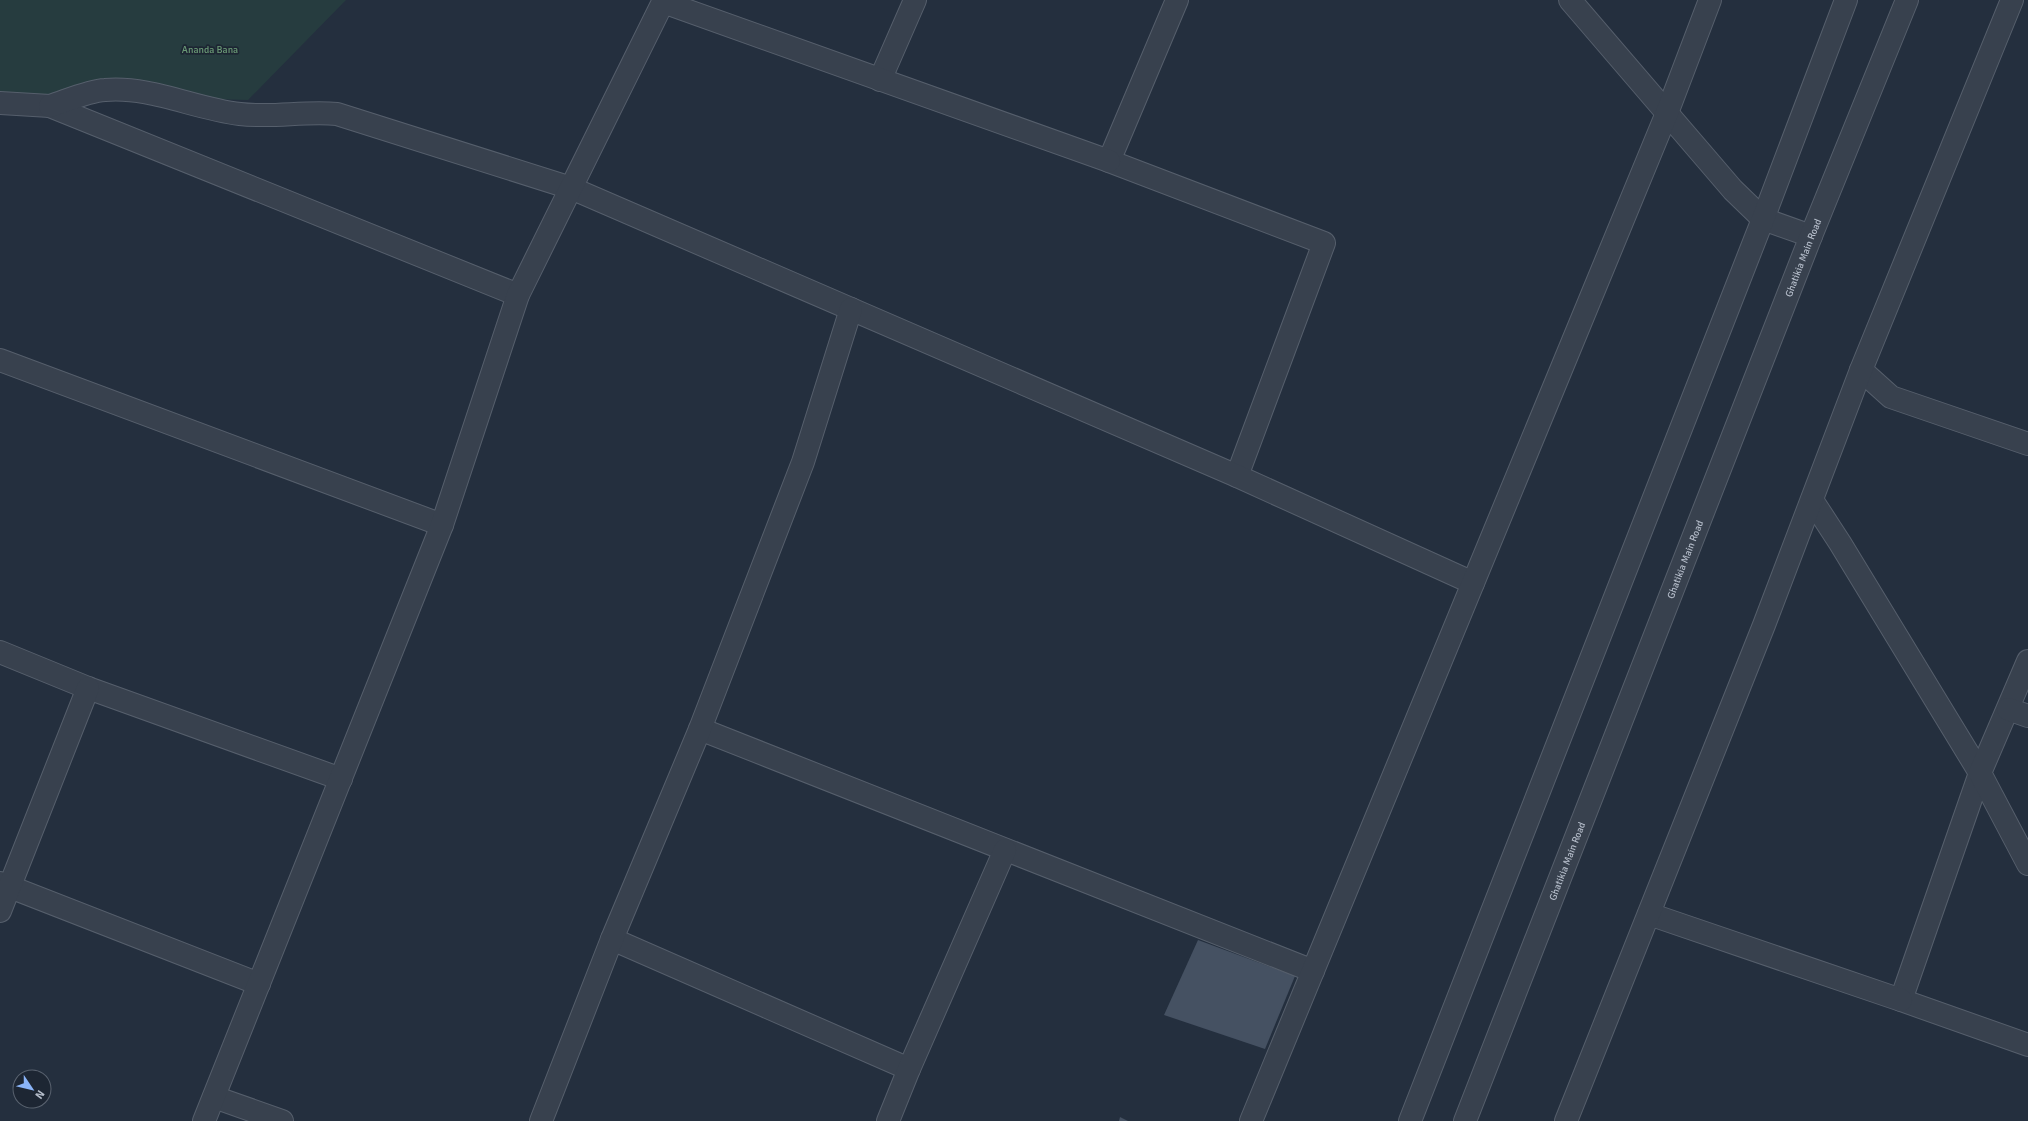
<svg xmlns="http://www.w3.org/2000/svg" width="2028" height="1121" font-family="Signika,sans-serif">
<style>
.green{fill:#263c3f}
.building{fill:#455162}
.lines{fill:none;stroke-linecap:round;stroke-linejoin:round}
.minor-casing{stroke:#565f6c;stroke-width:24}
.tertiary-casing{stroke:#565f6c;stroke-width:24}
.minor{stroke:#38414e;stroke-width:22}
.tertiary{stroke:#38414e;stroke-width:22}
.labels{text-anchor:middle;stroke-width:3.5;stroke-linejoin:round;paint-order:stroke}
.park-label{font-size:10px;fill:#6b9a76;stroke:#1d2633}
.street-label{font-size:10px;fill:#b4bcc9;stroke:#1d2633}
</style>
<rect width="100%" height="100%" fill="#242f3e"/>
<polygon class="green" points="0,0 346,0 248,100 0,93"/>
<g class="building">
<polygon points="1198,940 1295,976 1265,1049 1164,1015"/>
<polygon points="1120,1117 1128,1121 1119,1121"/>
</g>
<g class="lines">
<g class="minor-casing">
<g id="minor">
<polyline points="1177,0 1109,161 1324,243 1237,476"/>
<polyline points="1570,0 1733,190 1763,219 1811,236"/>
<polyline points="880,80 915,0"/>
<polyline points="0,103 50,106 518,295"/>
<path d="M50,106C66,101 88,91 105,90C151,86 195,109 240,114C272,118 304,111 337,114L571,188L1237,476L1473,583"/>
<polyline points="0,360 442,525"/>
<polyline points="1861,370 1891,397 2028,444"/>
<polyline points="1812,500 1840,543 1980,773 1901,1000 2028,1045"/>
<polyline points="0,652 88,688 341,779"/>
<polyline points="2028,661 1980,773 2028,864"/>
<polyline points="2008,709 2028,716"/>
<polyline points="700,729 1313,971"/>
<polyline points="0,883 259,984"/>
<polyline points="0,911 88,688"/>
<polyline points="1649,914 1901,1000"/>
<polyline points="612,939 909,1069"/>
<polyline points="214,1097 282,1121"/>
<polyline points="204,1121 442,525 518,295 663,2 1109,161"/>
<polyline points="541,1121 612,939 700,729 803,462 851,309"/>
<polyline points="888,1121 909,1069 1005,850"/>
<polyline points="1251,1121 1667,113 1710,0"/>
<polyline points="1566,1121 1764,625 1861,370 2012,0"/>
</g>
</g>
<g class="tertiary-casing">
<g id="tertiary">
<polyline points="1410,1121 1763,219 1846,0"/>
<path id="s1" d="M1465,1121L1811,236L1907,0"/>
</g>
</g>
<use href="#minor" class="minor"/>
<use href="#tertiary" class="tertiary"/>
</g>
<g class="labels">
<g class="park-label">
<text x="210" y="53">Ananda Bana</text>
</g>
<g class="street-label">
<text dy="4" stroke="none"><textPath href="#s1" startOffset="927">Ghatikia Main Road</textPath></text>
<text dy="4" stroke="none"><textPath href="#s1" startOffset="603">Ghatikia Main Road</textPath></text>
<text dy="4" stroke="none"><textPath href="#s1" startOffset="279">Ghatikia Main Road</textPath></text>
</g>
</g>
<g transform="translate(32 1089) rotate(125)"><circle r="19" fill="#1d2633" stroke="#59626f"/>
<path d="M0-3L7 15L0 10L-7 15Z" fill="#8ab4f8"/>
<text y="-6" font-size="11" font-weight="bold" text-anchor="middle" fill="#b4bcc9">N</text>
</g>
</svg>
